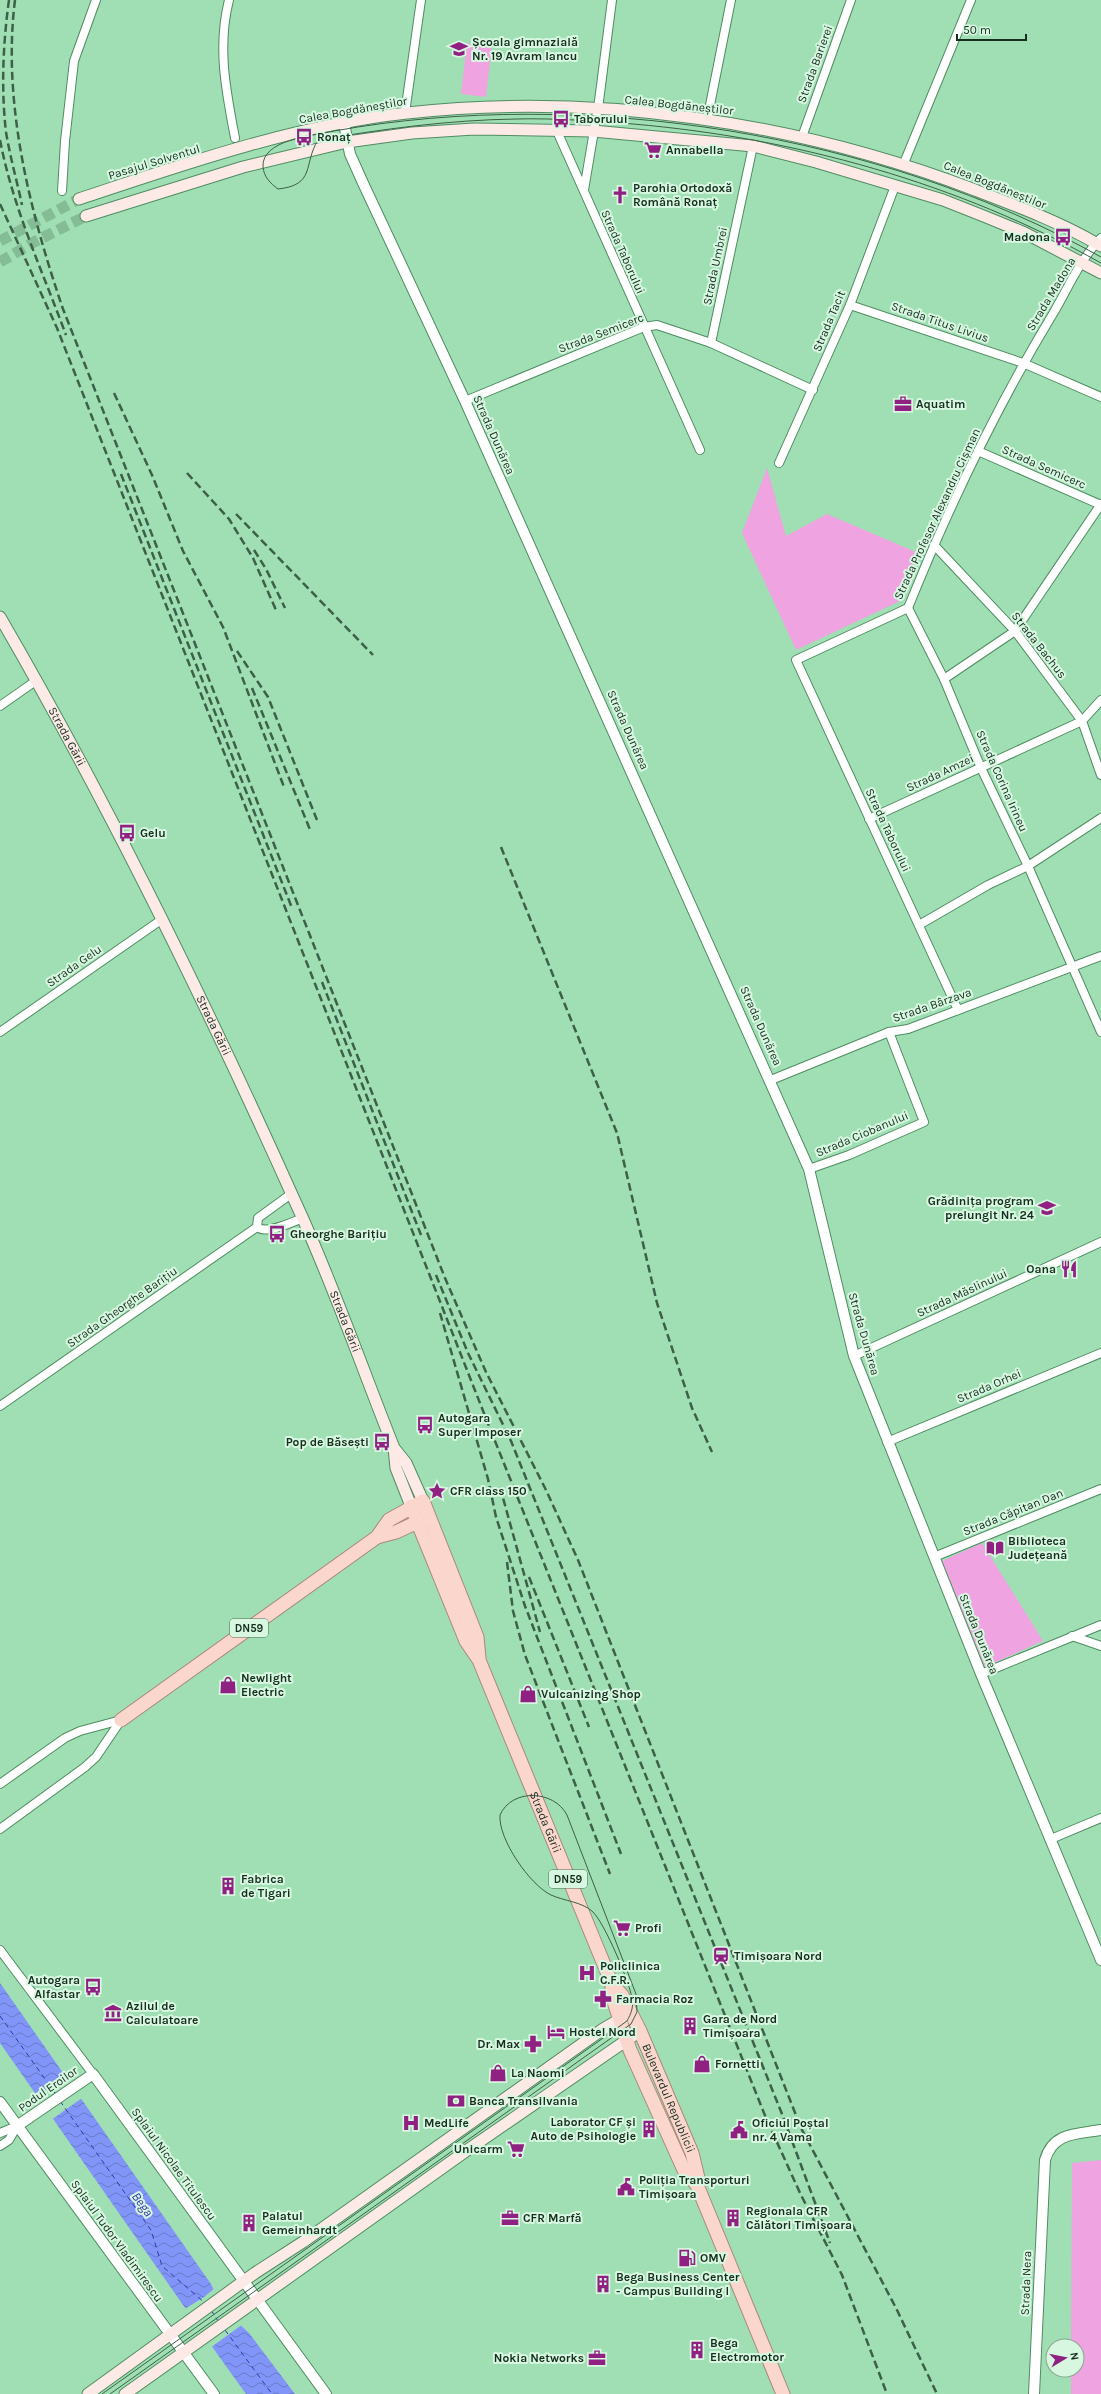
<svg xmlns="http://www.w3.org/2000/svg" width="1101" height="2394" font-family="Karla,sans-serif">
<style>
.green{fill:#efa3e1}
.water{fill:url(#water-waves)}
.pier{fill:#a0dfb3}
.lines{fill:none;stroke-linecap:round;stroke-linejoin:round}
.ferry{stroke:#3237a8;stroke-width:1;stroke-dasharray:5 4;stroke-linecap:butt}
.secondary-tunnel{stroke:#84bc95;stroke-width:11;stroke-dasharray:11 5.5;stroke-linecap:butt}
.minor-casing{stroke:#508c63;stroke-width:10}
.tertiary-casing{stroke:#508c63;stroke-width:12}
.secondary-casing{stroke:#508c63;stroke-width:13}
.primary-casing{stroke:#a8897a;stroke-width:15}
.minor{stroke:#fff;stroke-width:8}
.tertiary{stroke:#fff;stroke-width:10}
.secondary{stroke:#fdeae6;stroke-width:11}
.primary{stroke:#fad6cd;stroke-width:13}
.tram{stroke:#3c6048;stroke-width:1}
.rail{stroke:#3c6048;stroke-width:2.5;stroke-dasharray:8 4;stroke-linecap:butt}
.labels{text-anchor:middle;stroke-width:4;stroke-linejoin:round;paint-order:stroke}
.shield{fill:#d8f7e1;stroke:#506a58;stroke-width:1}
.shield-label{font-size:11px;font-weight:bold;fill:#152e1e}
.poi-label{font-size:12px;font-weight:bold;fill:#152e1e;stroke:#d8f7e1;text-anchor:start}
.street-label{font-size:12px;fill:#152e1e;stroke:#d8f7e1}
.water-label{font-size:13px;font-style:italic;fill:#3237a8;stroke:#d8f7e1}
</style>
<defs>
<pattern id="water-waves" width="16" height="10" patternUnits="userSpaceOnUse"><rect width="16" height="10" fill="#8195f9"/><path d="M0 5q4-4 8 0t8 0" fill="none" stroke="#687ac9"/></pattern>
</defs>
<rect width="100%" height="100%" fill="#a0dfb3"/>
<g class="green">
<polygon points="467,43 492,46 486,97 461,94"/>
<polygon points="767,468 786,536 827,514 918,553 898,602 796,650 742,533"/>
<polygon points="982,1543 1043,1641 985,1667 942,1561"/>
<polygon points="1101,2160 1101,2394 1071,2394 1071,2370 1077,2370 1077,2346 1071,2346 1072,2163"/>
</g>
<polygon class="water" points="0,1983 211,2284 217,2297 235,2320 249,2333 295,2394 246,2394 218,2355 0,2043"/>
<g class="pier">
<polygon points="66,2075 82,2098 51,2120 35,2097"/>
<polygon points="215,2288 219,2296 243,2324 210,2348 183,2310 204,2297"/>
</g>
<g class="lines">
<g class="ferry">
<polyline points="0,2016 55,2093"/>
<polyline points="60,2101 151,2230 162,2266 205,2303"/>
<polyline points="211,2310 218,2321"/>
<polyline points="225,2330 272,2394"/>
</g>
<g class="secondary-tunnel">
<polyline points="0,241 79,199"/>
<polyline points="0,262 34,242 86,216"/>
</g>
<g class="minor-casing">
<g id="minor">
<path d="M229,0C217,47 226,91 235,138"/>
<polyline points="405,113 421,0"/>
<polyline points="707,120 731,0"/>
<polyline points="556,129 700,450"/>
<polyline points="802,137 851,0"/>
<polyline points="904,163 971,0"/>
<polyline points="584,190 599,101 612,0"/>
<polyline points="62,191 65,141 74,61 96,0"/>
<polyline points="850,305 1023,363 1101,397"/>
<polyline points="711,343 753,146"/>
<polyline points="465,401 644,327 657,325 711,343 813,390"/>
<polyline points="978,451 1101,505"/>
<polyline points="779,463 850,305 895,186"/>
<polyline points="934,545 1015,631 1082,721 1101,775"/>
<polyline points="908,608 944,679 981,768 1028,866 1101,1032"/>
<polyline points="944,679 1015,631 1101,504"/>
<polyline points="0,706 37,680"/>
<polyline points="869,819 1082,721 1101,700"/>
<polyline points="919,925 988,885 1028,866 1101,818"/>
<path d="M958,1010L796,660L908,608C949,506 997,406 1054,312C1068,288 1081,258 1101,238"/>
<polyline points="0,1032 161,920"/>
<polyline points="771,1080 889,1032 908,1029 1101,956"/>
<polyline points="809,1169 849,1155 924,1122 889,1032"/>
<path d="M291,1194L258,1218L257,1227C267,1235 292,1222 303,1218"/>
<polyline points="854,1356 1101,1242"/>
<polyline points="0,1406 257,1227"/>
<polyline points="887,1442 1101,1353"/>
<polyline points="934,1557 1101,1489"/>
<polyline points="1072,1636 1101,1646"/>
<polyline points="981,1674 1101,1625"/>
<polyline points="0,1784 65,1738 80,1731 121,1720"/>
<polyline points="0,1829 85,1767 96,1757 121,1720"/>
<polyline points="1051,1839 1101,1818"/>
<polyline points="0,1950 93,2074"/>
<polyline points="0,2133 17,2126"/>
<polyline points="0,2146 9,2140 17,2126"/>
</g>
</g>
<g class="tertiary-casing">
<g id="tertiary">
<polyline points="344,123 350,154 363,183 465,401 809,1169 854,1356 981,1674 1101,1960"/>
<polyline points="0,2102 214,2394"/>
<polyline points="17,2126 93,2074 326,2394"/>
<path d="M1034,2394L1045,2160C1053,2132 1077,2134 1101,2130"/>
</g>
</g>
<g class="secondary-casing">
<g id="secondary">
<path d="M79,199C184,164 296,125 407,113C597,92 797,122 975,190C1017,206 1062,223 1101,246"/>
<polyline points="86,216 243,167 347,142 412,133 474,129 593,131 753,146 816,162 943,200 986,217 1025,233 1101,273"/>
<path id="s1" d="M0,617C111,808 208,1007 298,1208C334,1286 362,1368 394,1448L406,1463L423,1501"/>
<polyline points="394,1448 396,1468 411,1506"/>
<polyline points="88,2394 255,2273 303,2242 603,2029 627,2015"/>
<polyline points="125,2394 466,2151 640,2031"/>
</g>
</g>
<g class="primary-casing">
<g id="primary">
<path id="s2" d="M411,1506L466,1641L479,1660L612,1984V1996L630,2050L684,2170L697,2185L783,2394"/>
<polyline points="377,1537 396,1532 426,1518"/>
<polyline points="121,1720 377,1537 389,1520 423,1501 477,1637 479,1658"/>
<path id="s3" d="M612,1984L622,1995L640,2031L692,2153L698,2178L697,2185"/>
</g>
</g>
<use href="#minor" class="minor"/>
<use href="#tertiary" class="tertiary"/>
<use href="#secondary" class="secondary"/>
<use href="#primary" class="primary"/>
<g class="tram">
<path d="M1101,257C879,133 584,86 334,131C313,135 261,140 263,167C264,177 270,183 278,189C316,185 303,164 318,140C383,129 449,120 516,119C555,118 594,121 633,124C796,138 958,183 1101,263"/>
<path d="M102,2394L627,2021C631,2014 634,2006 632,1998C629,1981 605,1924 593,1912C583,1902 564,1901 551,1895C530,1885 498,1839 500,1815C512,1788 554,1790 567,1815L636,1994L637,2012L631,2024L110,2394"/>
</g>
<g class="rail">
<path d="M9,0C3,43 1,89 6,132C10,157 17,181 22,205"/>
<path d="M15,0C2,103 30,212 63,309L445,1278L486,1372L546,1490L578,1560L801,2128L896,2308L937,2394"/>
<path d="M0,140C13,208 42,270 66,335"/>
<polyline points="0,204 57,328 489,1426 766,2118 800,2193 842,2275 887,2394"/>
<polyline points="114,393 152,475 183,551 223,627 284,787"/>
<polyline points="187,473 229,519 253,558 276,610"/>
<polyline points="121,474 292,908"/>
<polyline points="236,514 373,655"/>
<polyline points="254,550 266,569 285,608"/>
<polyline points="237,651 268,697 317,820"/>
<polyline points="252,688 311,832"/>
<polyline points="501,847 617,1133 657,1303 692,1408 712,1452"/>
<polyline points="322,982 421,1235"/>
<polyline points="436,1275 468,1353 511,1441 782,2114 830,2243"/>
<polyline points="440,1313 488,1479 496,1517 525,1606 621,1854"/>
<polyline points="500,1487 540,1632"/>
<polyline points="507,1562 513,1611 525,1655 610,1874"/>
<polyline points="529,1577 589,1727"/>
</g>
</g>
<defs>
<g id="school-bare" transform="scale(1.38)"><path d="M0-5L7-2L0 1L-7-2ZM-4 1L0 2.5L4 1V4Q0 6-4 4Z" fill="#902183" stroke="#d8f7e1" stroke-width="2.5" paint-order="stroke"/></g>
<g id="bus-bare" transform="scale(1.38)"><path d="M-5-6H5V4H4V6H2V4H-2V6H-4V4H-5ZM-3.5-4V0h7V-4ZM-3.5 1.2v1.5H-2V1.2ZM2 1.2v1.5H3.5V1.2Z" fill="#902183" stroke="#d8f7e1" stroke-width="2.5" paint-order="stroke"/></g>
<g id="supermarket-bare" transform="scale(1.38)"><path d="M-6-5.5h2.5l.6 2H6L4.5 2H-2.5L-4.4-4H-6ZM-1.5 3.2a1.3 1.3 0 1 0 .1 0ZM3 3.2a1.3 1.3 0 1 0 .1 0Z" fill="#902183" stroke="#d8f7e1" stroke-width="2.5" paint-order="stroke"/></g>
<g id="church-bare" transform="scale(1.38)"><path d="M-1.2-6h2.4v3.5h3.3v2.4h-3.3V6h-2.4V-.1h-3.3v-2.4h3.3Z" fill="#902183" stroke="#d8f7e1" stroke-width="2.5" paint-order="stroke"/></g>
<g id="office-bare" transform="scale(1.38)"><path d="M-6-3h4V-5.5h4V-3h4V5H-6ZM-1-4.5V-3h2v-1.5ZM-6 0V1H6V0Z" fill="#902183" stroke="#d8f7e1" stroke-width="2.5" paint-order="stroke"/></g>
<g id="restaurant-bare" transform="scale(1.38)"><path d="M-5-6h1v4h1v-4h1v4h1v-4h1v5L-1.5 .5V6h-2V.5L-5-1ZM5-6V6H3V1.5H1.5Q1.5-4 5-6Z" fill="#902183" stroke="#d8f7e1" stroke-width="2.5" paint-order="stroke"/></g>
<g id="sight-bare" transform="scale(1.38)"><path d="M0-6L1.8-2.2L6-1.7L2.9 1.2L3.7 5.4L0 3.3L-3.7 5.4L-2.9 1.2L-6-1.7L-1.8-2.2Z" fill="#902183" stroke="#d8f7e1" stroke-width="2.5" paint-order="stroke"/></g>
<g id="library-bare" transform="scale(1.38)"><path d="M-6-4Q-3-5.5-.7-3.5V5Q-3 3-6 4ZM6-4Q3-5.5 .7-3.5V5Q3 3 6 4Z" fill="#902183" stroke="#d8f7e1" stroke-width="2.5" paint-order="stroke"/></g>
<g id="shop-bare" transform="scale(1.38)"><path d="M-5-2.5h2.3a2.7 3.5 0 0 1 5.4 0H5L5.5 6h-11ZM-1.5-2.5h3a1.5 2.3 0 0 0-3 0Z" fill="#902183" stroke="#d8f7e1" stroke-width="2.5" paint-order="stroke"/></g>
<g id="building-bare" transform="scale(1.38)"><path d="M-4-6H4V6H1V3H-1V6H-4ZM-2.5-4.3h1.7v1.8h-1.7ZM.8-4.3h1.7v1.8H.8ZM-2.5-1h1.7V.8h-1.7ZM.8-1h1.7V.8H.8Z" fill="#902183" stroke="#d8f7e1" stroke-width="2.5" paint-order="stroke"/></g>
<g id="station-bare" transform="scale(1.38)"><path d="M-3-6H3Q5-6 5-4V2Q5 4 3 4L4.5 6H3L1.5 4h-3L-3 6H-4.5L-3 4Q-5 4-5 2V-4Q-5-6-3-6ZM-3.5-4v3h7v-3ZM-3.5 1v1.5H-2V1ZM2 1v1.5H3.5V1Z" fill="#902183" stroke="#d8f7e1" stroke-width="2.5" paint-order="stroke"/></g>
<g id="hospital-bare" transform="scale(1.38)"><path d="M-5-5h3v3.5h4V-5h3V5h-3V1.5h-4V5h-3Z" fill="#902183" stroke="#d8f7e1" stroke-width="2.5" paint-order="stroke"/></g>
<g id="pharmacy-bare" transform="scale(1.38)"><path d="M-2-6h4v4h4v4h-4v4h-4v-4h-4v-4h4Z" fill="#902183" stroke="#d8f7e1" stroke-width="2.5" paint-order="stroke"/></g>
<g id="museum-bare" transform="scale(1.38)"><path d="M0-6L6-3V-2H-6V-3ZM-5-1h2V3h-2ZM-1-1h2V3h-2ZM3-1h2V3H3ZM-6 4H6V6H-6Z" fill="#902183" stroke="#d8f7e1" stroke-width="2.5" paint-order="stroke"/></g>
<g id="hotel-bare" transform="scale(1.38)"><path d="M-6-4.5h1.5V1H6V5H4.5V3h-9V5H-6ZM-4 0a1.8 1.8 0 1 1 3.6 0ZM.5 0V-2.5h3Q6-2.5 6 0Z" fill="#902183" stroke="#d8f7e1" stroke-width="2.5" paint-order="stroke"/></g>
<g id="bank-bare" transform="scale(1.38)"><path d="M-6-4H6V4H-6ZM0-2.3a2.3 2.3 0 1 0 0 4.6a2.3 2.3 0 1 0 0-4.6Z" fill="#902183" stroke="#d8f7e1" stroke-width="2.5" paint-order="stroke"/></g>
<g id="civic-bare" transform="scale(1.38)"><path d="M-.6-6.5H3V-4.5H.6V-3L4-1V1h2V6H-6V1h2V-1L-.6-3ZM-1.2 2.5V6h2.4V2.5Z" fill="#902183" stroke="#d8f7e1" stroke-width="2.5" paint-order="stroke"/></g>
<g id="fuel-bare" transform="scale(1.38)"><path d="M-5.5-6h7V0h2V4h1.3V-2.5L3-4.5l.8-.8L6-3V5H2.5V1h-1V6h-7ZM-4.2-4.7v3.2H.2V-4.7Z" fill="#902183" stroke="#d8f7e1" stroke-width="2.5" paint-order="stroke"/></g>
</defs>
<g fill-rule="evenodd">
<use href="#school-bare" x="459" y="49"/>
<use href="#bus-bare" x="561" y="119"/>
<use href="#bus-bare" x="304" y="137"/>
<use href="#supermarket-bare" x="653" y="150"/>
<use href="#church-bare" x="620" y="195"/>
<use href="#bus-bare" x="1063" y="237"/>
<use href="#office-bare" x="903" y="404"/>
<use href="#bus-bare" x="127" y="833"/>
<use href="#school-bare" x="1047" y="1208"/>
<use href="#bus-bare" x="277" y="1234"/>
<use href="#restaurant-bare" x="1069" y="1269"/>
<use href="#bus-bare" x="425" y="1425"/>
<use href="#bus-bare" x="382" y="1442"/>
<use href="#sight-bare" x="437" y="1491"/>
<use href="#library-bare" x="995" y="1548"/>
<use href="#shop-bare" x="228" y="1685"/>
<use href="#shop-bare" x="528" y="1694"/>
<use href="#building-bare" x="228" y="1886"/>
<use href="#supermarket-bare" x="622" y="1928"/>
<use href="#station-bare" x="721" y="1956"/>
<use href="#hospital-bare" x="587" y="1973"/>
<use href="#bus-bare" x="93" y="1987"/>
<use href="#pharmacy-bare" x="603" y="1999"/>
<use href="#museum-bare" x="113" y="2013"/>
<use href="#building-bare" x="690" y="2026"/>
<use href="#hotel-bare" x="556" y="2032"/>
<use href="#pharmacy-bare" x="533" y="2044"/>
<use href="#shop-bare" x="702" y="2064"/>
<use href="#shop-bare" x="498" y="2073"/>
<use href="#bank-bare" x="456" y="2101"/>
<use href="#hospital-bare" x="411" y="2123"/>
<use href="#building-bare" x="649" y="2129"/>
<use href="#civic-bare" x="739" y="2130"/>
<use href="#supermarket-bare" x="516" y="2149"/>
<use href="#civic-bare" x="626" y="2187"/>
<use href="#office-bare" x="510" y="2218"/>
<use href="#building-bare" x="733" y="2218"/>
<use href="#building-bare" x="249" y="2223"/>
<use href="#fuel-bare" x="687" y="2258"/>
<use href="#building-bare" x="603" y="2284"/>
<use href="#building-bare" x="697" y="2350"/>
<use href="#office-bare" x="597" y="2358"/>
</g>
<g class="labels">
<g class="shield">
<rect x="230" y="1619" width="38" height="18" rx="3"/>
<rect x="549" y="1870" width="38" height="18" rx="3"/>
</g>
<g class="shield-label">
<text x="249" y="1632">DN59</text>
<text x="568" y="1883">DN59</text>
</g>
<g class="poi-label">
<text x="472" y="46">Școala gimnazială<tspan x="472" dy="14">Nr. 19 Avram Iancu</tspan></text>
<text x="574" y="123">Taborului</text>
<text x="317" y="141">Ronaț</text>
<text x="666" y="154">Annabella</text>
<text x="633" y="192">Parohia Ortodoxă<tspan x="633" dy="14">Română Ronaț</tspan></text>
<text x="1050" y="241" text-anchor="end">Madona</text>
<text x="916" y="408">Aquatim</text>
<text x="140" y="837">Gelu</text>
<text x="1034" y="1205" text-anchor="end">Grădinița program<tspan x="1034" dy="14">prelungit Nr. 24</tspan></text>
<text x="290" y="1238">Gheorghe Barițiu</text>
<text x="1056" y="1273" text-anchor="end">Oana</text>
<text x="438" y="1422">Autogara<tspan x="438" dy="14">Super Imposer</tspan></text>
<text x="369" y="1446" text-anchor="end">Pop de Băsești</text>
<text x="450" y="1495">CFR class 150</text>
<text x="1008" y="1545">Biblioteca<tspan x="1008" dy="14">Județeană</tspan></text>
<text x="241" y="1682">Newlight<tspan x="241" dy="14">Electric</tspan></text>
<text x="541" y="1698">Vulcanizing Shop</text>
<text x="241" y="1883">Fabrica<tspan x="241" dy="14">de Tigari</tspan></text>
<text x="635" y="1932">Profi</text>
<text x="734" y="1960">Timișoara Nord</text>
<text x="600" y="1970">Policlinica<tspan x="600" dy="14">C.F.R.</tspan></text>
<text x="80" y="1984" text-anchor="end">Autogara<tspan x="80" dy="14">Alfastar</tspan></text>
<text x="616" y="2003">Farmacia Roz</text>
<text x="126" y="2010">Azilul de<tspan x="126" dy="14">Calculatoare</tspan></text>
<text x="703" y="2023">Gara de Nord<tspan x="703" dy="14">Timișoara</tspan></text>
<text x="569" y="2036">Hostel Nord</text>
<text x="520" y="2048" text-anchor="end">Dr. Max</text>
<text x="715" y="2068">Fornetti</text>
<text x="511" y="2077">La Naomi</text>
<text x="469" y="2105">Banca Transilvania</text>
<text x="636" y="2126" text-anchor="end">Laborator CF și<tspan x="636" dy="14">Auto de Psihologie</tspan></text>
<text x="424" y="2127">MedLife</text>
<text x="752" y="2127">Oficiul Poștal<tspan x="752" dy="14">nr. 4 Vama</tspan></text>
<text x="503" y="2153" text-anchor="end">Unicarm</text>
<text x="639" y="2184">Poliția Transporturi<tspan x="639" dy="14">Timișoara</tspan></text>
<text x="746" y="2215">Regionala CFR<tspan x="746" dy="14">Călători Timișoara</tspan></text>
<text x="262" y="2220">Palatul<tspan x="262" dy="14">Gemeinhardt</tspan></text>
<text x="523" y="2222">CFR Marfă</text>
<text x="700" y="2262">OMV</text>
<text x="616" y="2281">Bega Business Center<tspan x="616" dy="14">- Campus Building I</tspan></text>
<text x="710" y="2347">Bega<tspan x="710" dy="14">Electromotor</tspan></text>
<text x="584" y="2362" text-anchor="end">Nokia Networks</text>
</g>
<g class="street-label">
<text transform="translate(815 64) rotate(-70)" y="4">Strada Barierei</text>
<text transform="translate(679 105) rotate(6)" y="4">Calea Bogdăneștilor</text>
<text transform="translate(353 110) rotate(-10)" y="4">Calea Bogdăneștilor</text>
<text transform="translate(154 162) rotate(-17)" y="4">Pasajul Solventul</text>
<text transform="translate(995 185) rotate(22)" y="4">Calea Bogdăneștilor</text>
<text transform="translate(623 252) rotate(66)" y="4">Strada Taborului</text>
<text transform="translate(715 266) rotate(-78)" y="4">Strada Umbrei</text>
<text transform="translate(1051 294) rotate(-59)" y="4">Strada Madona</text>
<text transform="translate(829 321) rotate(-67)" y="4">Strada Tacit</text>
<text transform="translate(940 322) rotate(19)" y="4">Strada Titus Livius</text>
<text transform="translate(601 333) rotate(-21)" y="4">Strada Semicerc</text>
<text transform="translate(494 435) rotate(66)" y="4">Strada Dunărea</text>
<text transform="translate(1044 467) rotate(24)" y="4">Strada Semicerc</text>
<text transform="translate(937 514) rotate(-65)" y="4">Strada Profesor Alexandru Cișman</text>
<text transform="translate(1039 645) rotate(52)" y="4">Strada Bachus</text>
<text transform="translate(628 730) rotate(66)" y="4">Strada Dunărea</text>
<text dy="4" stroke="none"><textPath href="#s1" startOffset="137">Strada Gării</textPath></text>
<text transform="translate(940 773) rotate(-25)" y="4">Strada Amzei</text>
<text transform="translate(1002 781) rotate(66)" y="4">Strada Corina Irineu</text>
<text transform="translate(888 830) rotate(65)" y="4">Strada Taborului</text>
<text transform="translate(74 966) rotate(-35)" y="4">Strada Gelu</text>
<text transform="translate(932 1005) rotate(-19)" y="4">Strada Bârzava</text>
<text dy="4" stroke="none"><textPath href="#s1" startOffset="461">Strada Gării</textPath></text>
<text transform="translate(761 1026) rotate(66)" y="4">Strada Dunărea</text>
<text transform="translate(862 1134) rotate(-23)" y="4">Strada Ciobanului</text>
<text transform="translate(962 1293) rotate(-25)" y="4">Strada Măslinului</text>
<text transform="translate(122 1307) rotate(-35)" y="4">Strada Gheorghe Barițiu</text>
<text dy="4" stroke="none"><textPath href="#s1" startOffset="785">Strada Gării</textPath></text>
<text transform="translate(864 1334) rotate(74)" y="4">Strada Dunărea</text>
<text transform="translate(989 1386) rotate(-23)" y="4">Strada Orhei</text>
<text transform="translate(1013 1512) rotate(-22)" y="4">Strada Căpitan Dan</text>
<text transform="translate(979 1634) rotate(68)" y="4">Strada Dunărea</text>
<text dy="4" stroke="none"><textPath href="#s2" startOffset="344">Strada Gării</textPath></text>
<text transform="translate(48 2089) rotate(-35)" y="4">Podul Eroilor</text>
<text dy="4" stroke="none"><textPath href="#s3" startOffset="128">Bulevardul Republicii</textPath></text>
<text transform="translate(174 2164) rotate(54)" y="4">Splaiul Nicolae Titulescu</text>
<text transform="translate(117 2241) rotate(54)" y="4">Splaiul Tudor Vladimirescu</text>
<text transform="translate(1026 2283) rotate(-88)" y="4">Strada Nera</text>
</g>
<g class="water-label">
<text transform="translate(143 2204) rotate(54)" y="5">Bega</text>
</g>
</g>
<g transform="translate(1065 2358) rotate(80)"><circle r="19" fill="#d8f7e1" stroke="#8aa793"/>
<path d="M0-3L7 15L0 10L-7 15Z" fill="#902183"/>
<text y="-6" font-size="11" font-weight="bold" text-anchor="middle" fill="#152e1e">N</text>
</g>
<path d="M957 34v6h69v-6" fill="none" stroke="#152e1e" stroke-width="2"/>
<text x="963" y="34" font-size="12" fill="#152e1e" stroke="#d8f7e1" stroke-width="3" paint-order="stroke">50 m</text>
</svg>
